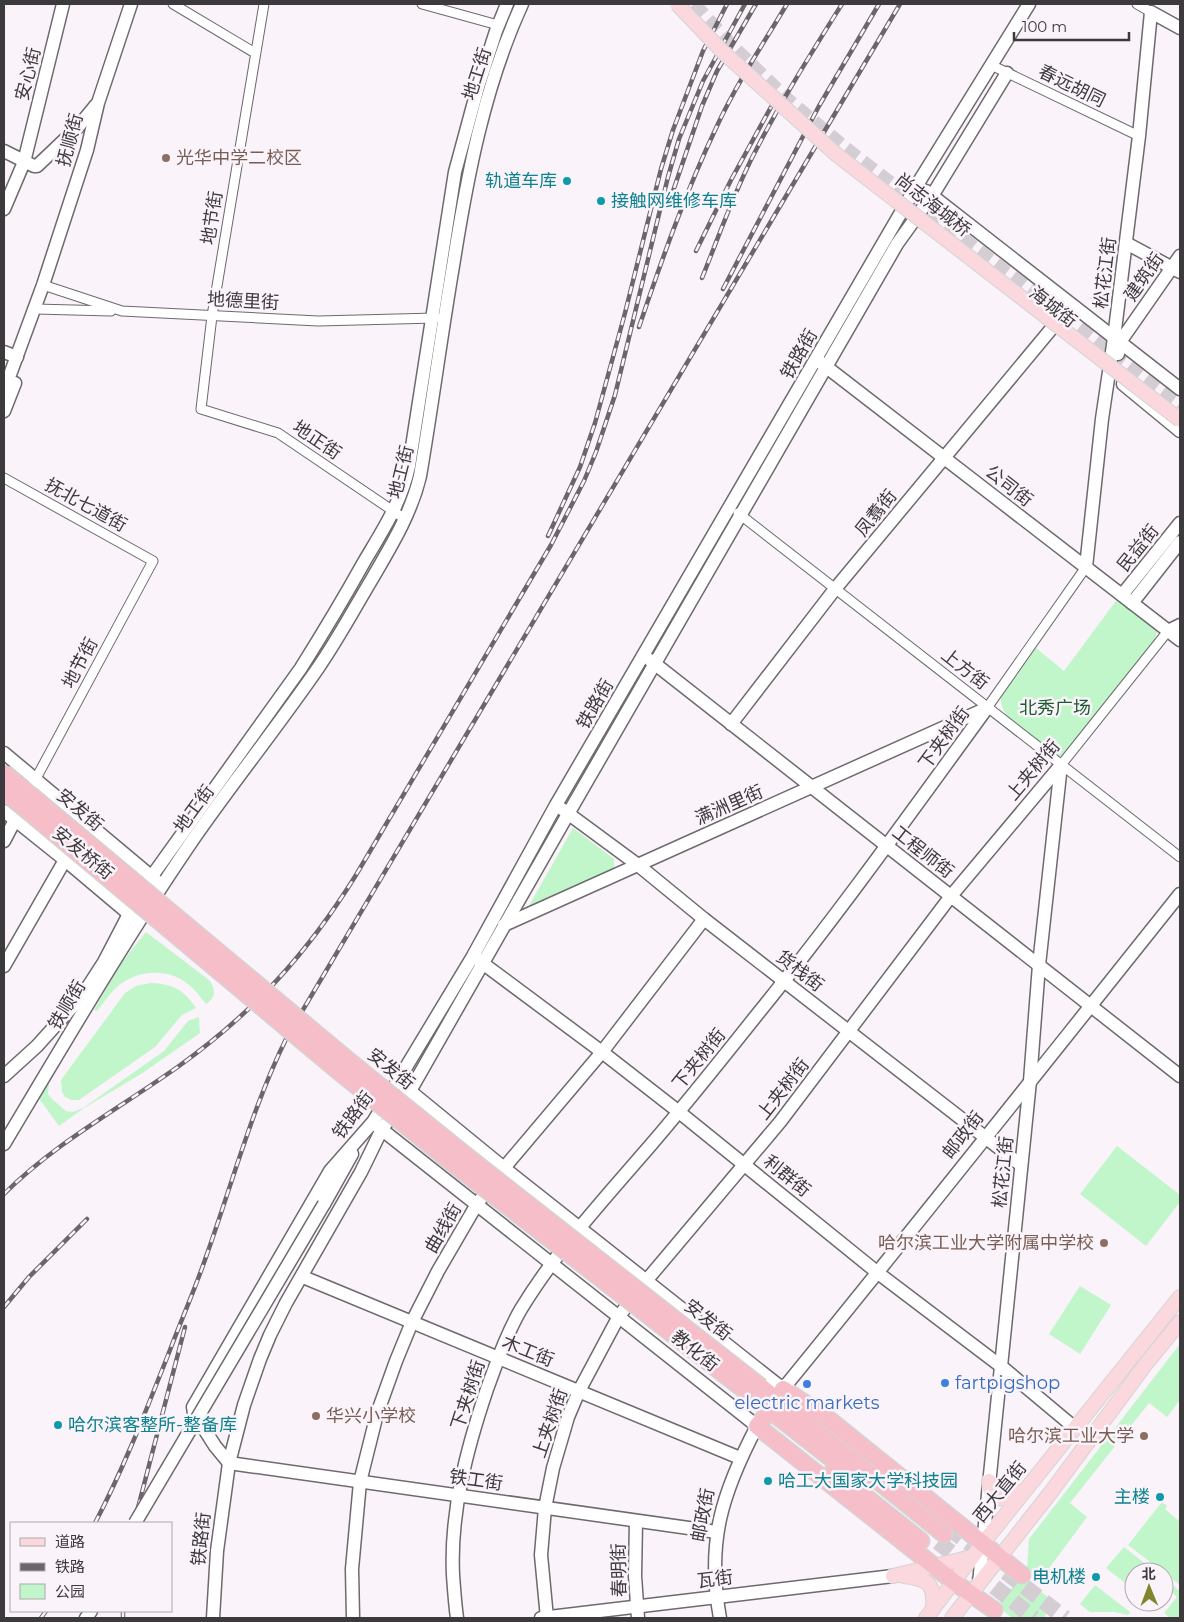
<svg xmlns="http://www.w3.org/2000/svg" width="1184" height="1622" font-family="Montserrat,'Noto Sans SC',sans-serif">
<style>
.green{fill:#c1f6cb}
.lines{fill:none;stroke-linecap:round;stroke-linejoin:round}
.primary-tunnel{stroke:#d4ced4;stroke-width:14;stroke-dasharray:14 7;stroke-linecap:butt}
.highway-tunnel{stroke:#d4ced4;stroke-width:16;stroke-dasharray:16 8;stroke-linecap:butt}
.street-casing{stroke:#6e696f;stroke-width:11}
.secondary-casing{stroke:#6e696f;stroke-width:15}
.primary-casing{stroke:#d4d4d4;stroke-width:16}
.highway-casing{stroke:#d4d4d4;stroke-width:19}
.street{stroke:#fff;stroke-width:9}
.secondary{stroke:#fff;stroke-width:12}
.primary{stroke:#fad8de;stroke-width:14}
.highway{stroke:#f6bec8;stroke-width:16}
.rail-casing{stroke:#6a666a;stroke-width:4.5}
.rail{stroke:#faf3fa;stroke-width:2.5;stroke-dasharray:8;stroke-linecap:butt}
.secondary-bridge-casing{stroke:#6e696f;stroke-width:15;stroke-linecap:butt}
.primary-bridge-casing{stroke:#d4d4d4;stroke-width:16;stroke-linecap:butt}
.highway-bridge-casing{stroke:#d4d4d4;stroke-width:19;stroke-linecap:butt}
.secondary-bridge{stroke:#fff;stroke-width:12}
.primary-bridge{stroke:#fad8de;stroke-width:14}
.highway-bridge{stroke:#f6bec8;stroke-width:16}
.education-dot{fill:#8d6e63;stroke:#faf3fa;stroke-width:2}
.culture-dot{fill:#0f9aa8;stroke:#faf3fa;stroke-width:2}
.shop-dot{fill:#3f7fe0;stroke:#faf3fa;stroke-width:2}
.labels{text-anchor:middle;stroke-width:5;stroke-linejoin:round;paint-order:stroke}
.street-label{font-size:18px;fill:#3d3a3d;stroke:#faf3fa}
.education-label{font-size:18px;fill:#785e54;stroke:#faf3fa;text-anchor:start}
.culture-label{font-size:18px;fill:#0d838f;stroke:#faf3fa;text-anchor:end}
.park-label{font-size:18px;fill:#1a5b30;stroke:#faf3fa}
.shop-label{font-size:18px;fill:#366cbe;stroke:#faf3fa;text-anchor:start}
</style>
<rect width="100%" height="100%" fill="#faf3fa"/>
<g class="green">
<path d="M1118,598L1152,624L1157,632L1154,643L1064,756L1055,757C1037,743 988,715 1004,688C1012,674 1026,661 1036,648L1064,671Z"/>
<polygon points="573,828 614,859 614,873 526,911"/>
<path d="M146,932L209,980C216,989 216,998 206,1004C200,997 195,989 188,984C168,967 135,970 117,987C109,994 103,1004 97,1011L94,1010L119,966Z"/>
<path d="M150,983C173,984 183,989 196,1008L182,1015L155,1047L79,1100H71L65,1097L62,1092L61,1080L125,993L136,986Z"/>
<polygon points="199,1017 200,1033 141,1074 84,1108 59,1126 38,1097 49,1082 48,1094 53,1100 66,1111 73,1112 83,1108 164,1051 188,1021"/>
<polygon points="1117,1146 1180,1195 1180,1202 1146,1246 1080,1194"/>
<polygon points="1080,1286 1111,1305 1080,1354 1049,1334"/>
<polygon points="1180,1344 1180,1400 1167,1417 1149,1403 1070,1503 1087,1517 1044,1575 1037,1577 1027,1568 1029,1539"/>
<polygon points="1162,1502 1167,1506 1165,1509 1180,1522 1180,1585 1128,1545"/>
<polygon points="1124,1547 1156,1572 1134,1572 1134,1590 1106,1568"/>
<polygon points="1022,1577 1049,1598 1049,1608 1044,1618 1012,1618 999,1607 999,1605 1020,1578"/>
<polygon points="1164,1579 1180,1591 1180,1618 1170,1618 1164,1613 1177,1597 1164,1586"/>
<polygon points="1095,1585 1130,1612 1128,1615 1115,1612 1090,1612 1080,1604"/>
</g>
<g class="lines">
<polyline class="primary-tunnel" points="694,4 732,46 788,100 845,148 1180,406"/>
<g class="highway-tunnel">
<polyline points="949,1528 1065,1618"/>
<polyline points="938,1542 1034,1618"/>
</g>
<g class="street-casing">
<g id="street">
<polyline points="173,4 255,53"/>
<polyline points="264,4 212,316 201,409 278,433 405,519"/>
<polyline points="422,4 498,25"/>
<polyline points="1137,4 1151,12"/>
<polyline points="991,65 1139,136"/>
<polyline points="43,285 122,311 318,321 436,318"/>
<polyline points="35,309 111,311"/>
<polyline points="4,478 153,561 33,784"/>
<polyline points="738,513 1180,857"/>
<polyline points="987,708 1086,567"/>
<polyline points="1061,765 1168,631"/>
</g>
</g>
<g class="secondary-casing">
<g id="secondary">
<polyline points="4,151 34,166 37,166 78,127 96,105"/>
<polyline points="926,191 1180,389"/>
<polyline points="4,209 24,162 63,4"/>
<polyline points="1126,243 1180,272"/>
<polyline points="4,352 17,357"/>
<polyline points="1118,354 1120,342 1180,256"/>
<polyline points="820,362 1180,640"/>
<polyline points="1123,384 1180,431"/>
<polyline points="4,391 43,285 87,150 98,103 131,4"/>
<polyline points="4,411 15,383"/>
<polyline points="1086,567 1102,419 1114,338 1139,136 1151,12 1180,28"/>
<polyline points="1122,595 1180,523"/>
<polyline points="1132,603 1180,542"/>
<polyline points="1168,631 1180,625"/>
<polyline points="650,660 1180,1076"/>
<polyline points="731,724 835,589 1052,328"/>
<polyline points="4,753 158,882"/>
<polyline points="562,809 638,865 704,919 1021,1165"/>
<polyline points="4,811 65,860 135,919"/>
<polyline points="4,841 15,820"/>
<polyline points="504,925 985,709"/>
<polyline points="477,959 602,1052 679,1112 878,1273 1002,1367 1075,1428"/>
<polyline points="4,966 69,853"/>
<path d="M4,1076L37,1046L82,996L104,962L129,914L152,876L301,668C323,633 344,598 364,562C383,530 401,503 409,466L455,172L478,87L496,31L507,4"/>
<path d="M405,1087L504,1168L783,1389C917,1225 1048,1059 1180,894"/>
<path d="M376,1125L757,1426C722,1493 706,1542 720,1618"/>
<path d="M4,1144C65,1042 125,939 192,841C233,782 278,726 318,668C338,639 354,609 372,579C391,546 411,514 420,476C432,406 441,336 453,266C467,177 484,87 522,4"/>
<polyline points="324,1204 352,1154"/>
<polyline points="303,1277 740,1458"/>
<polyline points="229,1463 215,1446 194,1413 193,1407 330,1171 373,1122 473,956 556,805 917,185 1029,4"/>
<polyline points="229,1463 717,1532"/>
<polyline points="636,1521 635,1576 638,1618"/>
<polyline points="979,1583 1030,1081 1039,965 1061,765"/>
<polyline points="86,1618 91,1611"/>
<polyline points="213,1618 217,1551 229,1463 244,1405 260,1359 270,1335 286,1303 361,1172 382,1129 410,1091 568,814 897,244 935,191 1007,73"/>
<polyline points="353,1618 352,1569 360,1482 377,1414 396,1361 412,1322 438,1271 477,1204 504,1168 602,1052 704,919"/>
<path d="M457,1618C455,1604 454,1589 453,1575C450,1512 467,1448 487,1389C497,1362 507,1333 521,1309C557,1250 604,1199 649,1147C686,1104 721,1060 756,1016C837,916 912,811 987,708"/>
<polyline points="541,1618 893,1576"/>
<polyline points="547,1618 541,1555 545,1508 553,1468 568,1417 579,1391 619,1316 646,1281 780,1122 951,896 1061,765"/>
</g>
</g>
<g class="primary-casing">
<g id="primary">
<polyline points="989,1481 990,1489 996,1498 1011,1499 1021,1492"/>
<polyline points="893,1576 972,1557"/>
<path d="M904,1576C928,1579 935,1583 933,1609"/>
<polyline points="926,1618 983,1543 1180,1297"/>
<polyline points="952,1618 1051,1492 1145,1365 1180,1322"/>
</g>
</g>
<g class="highway-casing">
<g id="highway">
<polyline points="761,1387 944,1534"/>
<polyline points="783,1389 827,1418 1022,1575"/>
<polyline points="763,1405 850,1473"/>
<polyline points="770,1411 757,1426 954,1582 994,1610"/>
<polyline points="833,1471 921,1541"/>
</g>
</g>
<use href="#street" class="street"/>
<use href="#secondary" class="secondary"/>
<use href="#primary" class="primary"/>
<use href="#highway" class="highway"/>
<g class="rail-casing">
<g id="rail">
<polyline points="669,203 702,106 717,71 756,4"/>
<polyline points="696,251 731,180 771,107"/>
<path d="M702,278C719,236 734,192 755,152C781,101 812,52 842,4"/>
<polyline points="723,289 819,106 879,4"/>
<path d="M639,327C662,259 686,191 717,126C737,83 763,44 787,4"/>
<polyline points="548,536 580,467 595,423 625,313 661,169 673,130 703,51 727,4"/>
<path d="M4,1194C55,1143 120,1108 179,1066C254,1012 307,954 356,875L551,545L584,481L596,452L615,395L668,177L679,139L703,81L745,4"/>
<polyline points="4,1307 29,1277 87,1219"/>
<path d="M95,1523C124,1468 147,1408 170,1350C182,1318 196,1287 207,1254C233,1181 253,1105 288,1035L900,4"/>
<polyline points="134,1523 185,1327"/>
<polyline points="41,1618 46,1611"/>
<polyline points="123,1618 123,1611"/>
</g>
</g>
<use href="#rail" class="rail"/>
<g class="secondary-bridge-casing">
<polyline id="secondary-bridge" points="135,1523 324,1204"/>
</g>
<g class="primary-bridge-casing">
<polyline id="primary-bridge" points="677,4 723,52 837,155 1180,420"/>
</g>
<g class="highway-bridge-casing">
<g id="highway-bridge">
<polyline points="4,773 349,1061 464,1154 761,1387"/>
<polyline points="4,791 337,1070 456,1166 756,1399"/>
</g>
</g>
<use href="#secondary-bridge" class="secondary-bridge"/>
<use href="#primary-bridge" class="primary-bridge"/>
<use href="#highway-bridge" class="highway-bridge"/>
</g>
<g class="education-dot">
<circle cx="166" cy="158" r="5"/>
<circle cx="1104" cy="1243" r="5"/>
<circle cx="316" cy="1416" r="5"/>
<circle cx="1144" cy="1436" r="5"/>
</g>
<g class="culture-dot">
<circle cx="567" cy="181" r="5"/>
<circle cx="601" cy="201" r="5"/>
<circle cx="58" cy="1425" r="5"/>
<circle cx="768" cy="1481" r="5"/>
<circle cx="1160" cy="1497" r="5"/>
<circle cx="1096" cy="1577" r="5"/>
</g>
<g class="shop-dot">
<circle cx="945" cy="1383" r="5"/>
<circle cx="807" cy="1384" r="5"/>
</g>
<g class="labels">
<g class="street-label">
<text transform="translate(28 74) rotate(-76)" y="6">安心街</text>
<text transform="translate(477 74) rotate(-72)" y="6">地工街</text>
<text transform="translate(1072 86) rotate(26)" y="6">春远胡同</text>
<text transform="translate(70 140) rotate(-75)" y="6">抚顺街</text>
<text transform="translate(933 205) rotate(38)" y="6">尚志海城桥</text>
<text transform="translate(212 218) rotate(-81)" y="6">地节街</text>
<text transform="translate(1105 273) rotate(-83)" y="6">松花江街</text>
<text transform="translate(1144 277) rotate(-55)" y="6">建筑街</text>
<text transform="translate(243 301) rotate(3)" y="6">地德里街</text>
<text transform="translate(1053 307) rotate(38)" y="6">海城街</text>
<text transform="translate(799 354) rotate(-60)" y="6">铁路街</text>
<text transform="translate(317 440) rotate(34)" y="6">地正街</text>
<text transform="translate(401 472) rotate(-76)" y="6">地工街</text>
<text transform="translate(1009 486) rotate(38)" y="6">公司街</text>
<text transform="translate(86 505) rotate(29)" y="6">抚北七道街</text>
<text transform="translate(876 513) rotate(-51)" y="6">凤翥街</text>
<text transform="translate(1138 548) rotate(-51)" y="6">民益街</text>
<text transform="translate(80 663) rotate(-62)" y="6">地节街</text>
<text transform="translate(965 669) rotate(38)" y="6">上方街</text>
<text transform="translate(595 704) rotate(-60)" y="6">铁路街</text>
<text transform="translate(944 738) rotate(-54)" y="6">下夹树街</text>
<text transform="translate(1033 770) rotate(-50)" y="6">上夹树街</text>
<text transform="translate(729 805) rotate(-24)" y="6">满洲里街</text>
<text transform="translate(194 809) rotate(-54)" y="6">地工街</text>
<text transform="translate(80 810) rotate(40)" y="6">安发街</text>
<text transform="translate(923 852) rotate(38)" y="6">工程师街</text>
<text transform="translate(83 853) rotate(39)" y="6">安发桥街</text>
<text transform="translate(800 971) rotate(38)" y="6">货栈街</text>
<text transform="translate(67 1005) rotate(-59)" y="6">铁顺街</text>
<text transform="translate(699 1059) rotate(-51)" y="6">下夹树街</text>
<text transform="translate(391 1069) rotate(39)" y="6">安发街</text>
<text transform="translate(783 1089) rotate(-52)" y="6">上夹树街</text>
<text transform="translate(353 1115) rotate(-53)" y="6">铁路街</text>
<text transform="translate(963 1135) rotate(-52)" y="6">邮政街</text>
<text transform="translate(1003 1172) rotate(-84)" y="6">松花江街</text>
<text transform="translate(787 1176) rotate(39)" y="6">利群街</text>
<text transform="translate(443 1228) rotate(-60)" y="6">曲线街</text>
<text transform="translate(708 1320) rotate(38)" y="6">安发街</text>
<text transform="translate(528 1351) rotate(22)" y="6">木工街</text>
<text transform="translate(695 1351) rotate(38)" y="6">教化街</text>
<text transform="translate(468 1395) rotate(-72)" y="6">下夹树街</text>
<text transform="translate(550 1423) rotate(-71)" y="6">上夹树街</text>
<text transform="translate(476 1480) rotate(8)" y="6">铁工街</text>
<text transform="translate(1000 1492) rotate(-51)" y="6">西大直街</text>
<text transform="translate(703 1515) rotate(-79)" y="6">邮政街</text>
<text transform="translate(201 1539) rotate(-84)" y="6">铁路街</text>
<text transform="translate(619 1570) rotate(-91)" y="6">春明街</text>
<text transform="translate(715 1579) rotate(-7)" y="6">瓦街</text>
</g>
<g class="education-label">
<text x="176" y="164">光华中学二校区</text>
<text x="1094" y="1249" text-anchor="end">哈尔滨工业大学附属中学校</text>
<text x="326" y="1422">华兴小学校</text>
<text x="1134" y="1442" text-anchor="end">哈尔滨工业大学</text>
</g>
<g class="culture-label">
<text x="557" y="187">轨道车库</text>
<text x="611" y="207" text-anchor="start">接触网维修车库</text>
<text x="68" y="1431" text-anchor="start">哈尔滨客整所-整备库</text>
<text x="778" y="1487" text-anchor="start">哈工大国家大学科技园</text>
<text x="1150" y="1503">主楼</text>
<text x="1086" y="1583">电机楼</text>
</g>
<g class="park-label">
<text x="1055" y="714">北秀广场</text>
</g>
<g class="shop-label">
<text x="955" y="1389">fartpigshop</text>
<text x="807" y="1409" text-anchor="middle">electric markets</text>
</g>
</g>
<rect width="1184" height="1622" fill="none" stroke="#3d3a3d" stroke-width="10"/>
<rect x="10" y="1522" width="162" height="90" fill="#faf3fa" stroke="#aea9ae"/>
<rect x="20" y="1538" width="25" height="8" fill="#fad8de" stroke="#aea9ae"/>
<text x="55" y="1547" font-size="15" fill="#3d3a3d">道路</text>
<rect x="20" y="1563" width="25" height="8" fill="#6a666a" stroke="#aea9ae"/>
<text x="55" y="1572" font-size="15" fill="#3d3a3d">铁路</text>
<rect x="20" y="1584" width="25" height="15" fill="#c1f6cb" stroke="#aea9ae"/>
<text x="55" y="1597" font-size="15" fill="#3d3a3d">公园</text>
<g transform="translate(1149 1587) rotate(359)"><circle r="24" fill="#faf3fa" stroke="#aea9ae"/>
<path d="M0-4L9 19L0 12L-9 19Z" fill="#82832c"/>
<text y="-8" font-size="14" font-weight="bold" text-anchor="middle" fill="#3d3a3d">北</text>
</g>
<path d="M1014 32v8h115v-8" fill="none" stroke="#3d3a3d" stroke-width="2.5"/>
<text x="1022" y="32" font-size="15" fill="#3d3a3d" stroke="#faf3fa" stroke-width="4" paint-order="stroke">100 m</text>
</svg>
